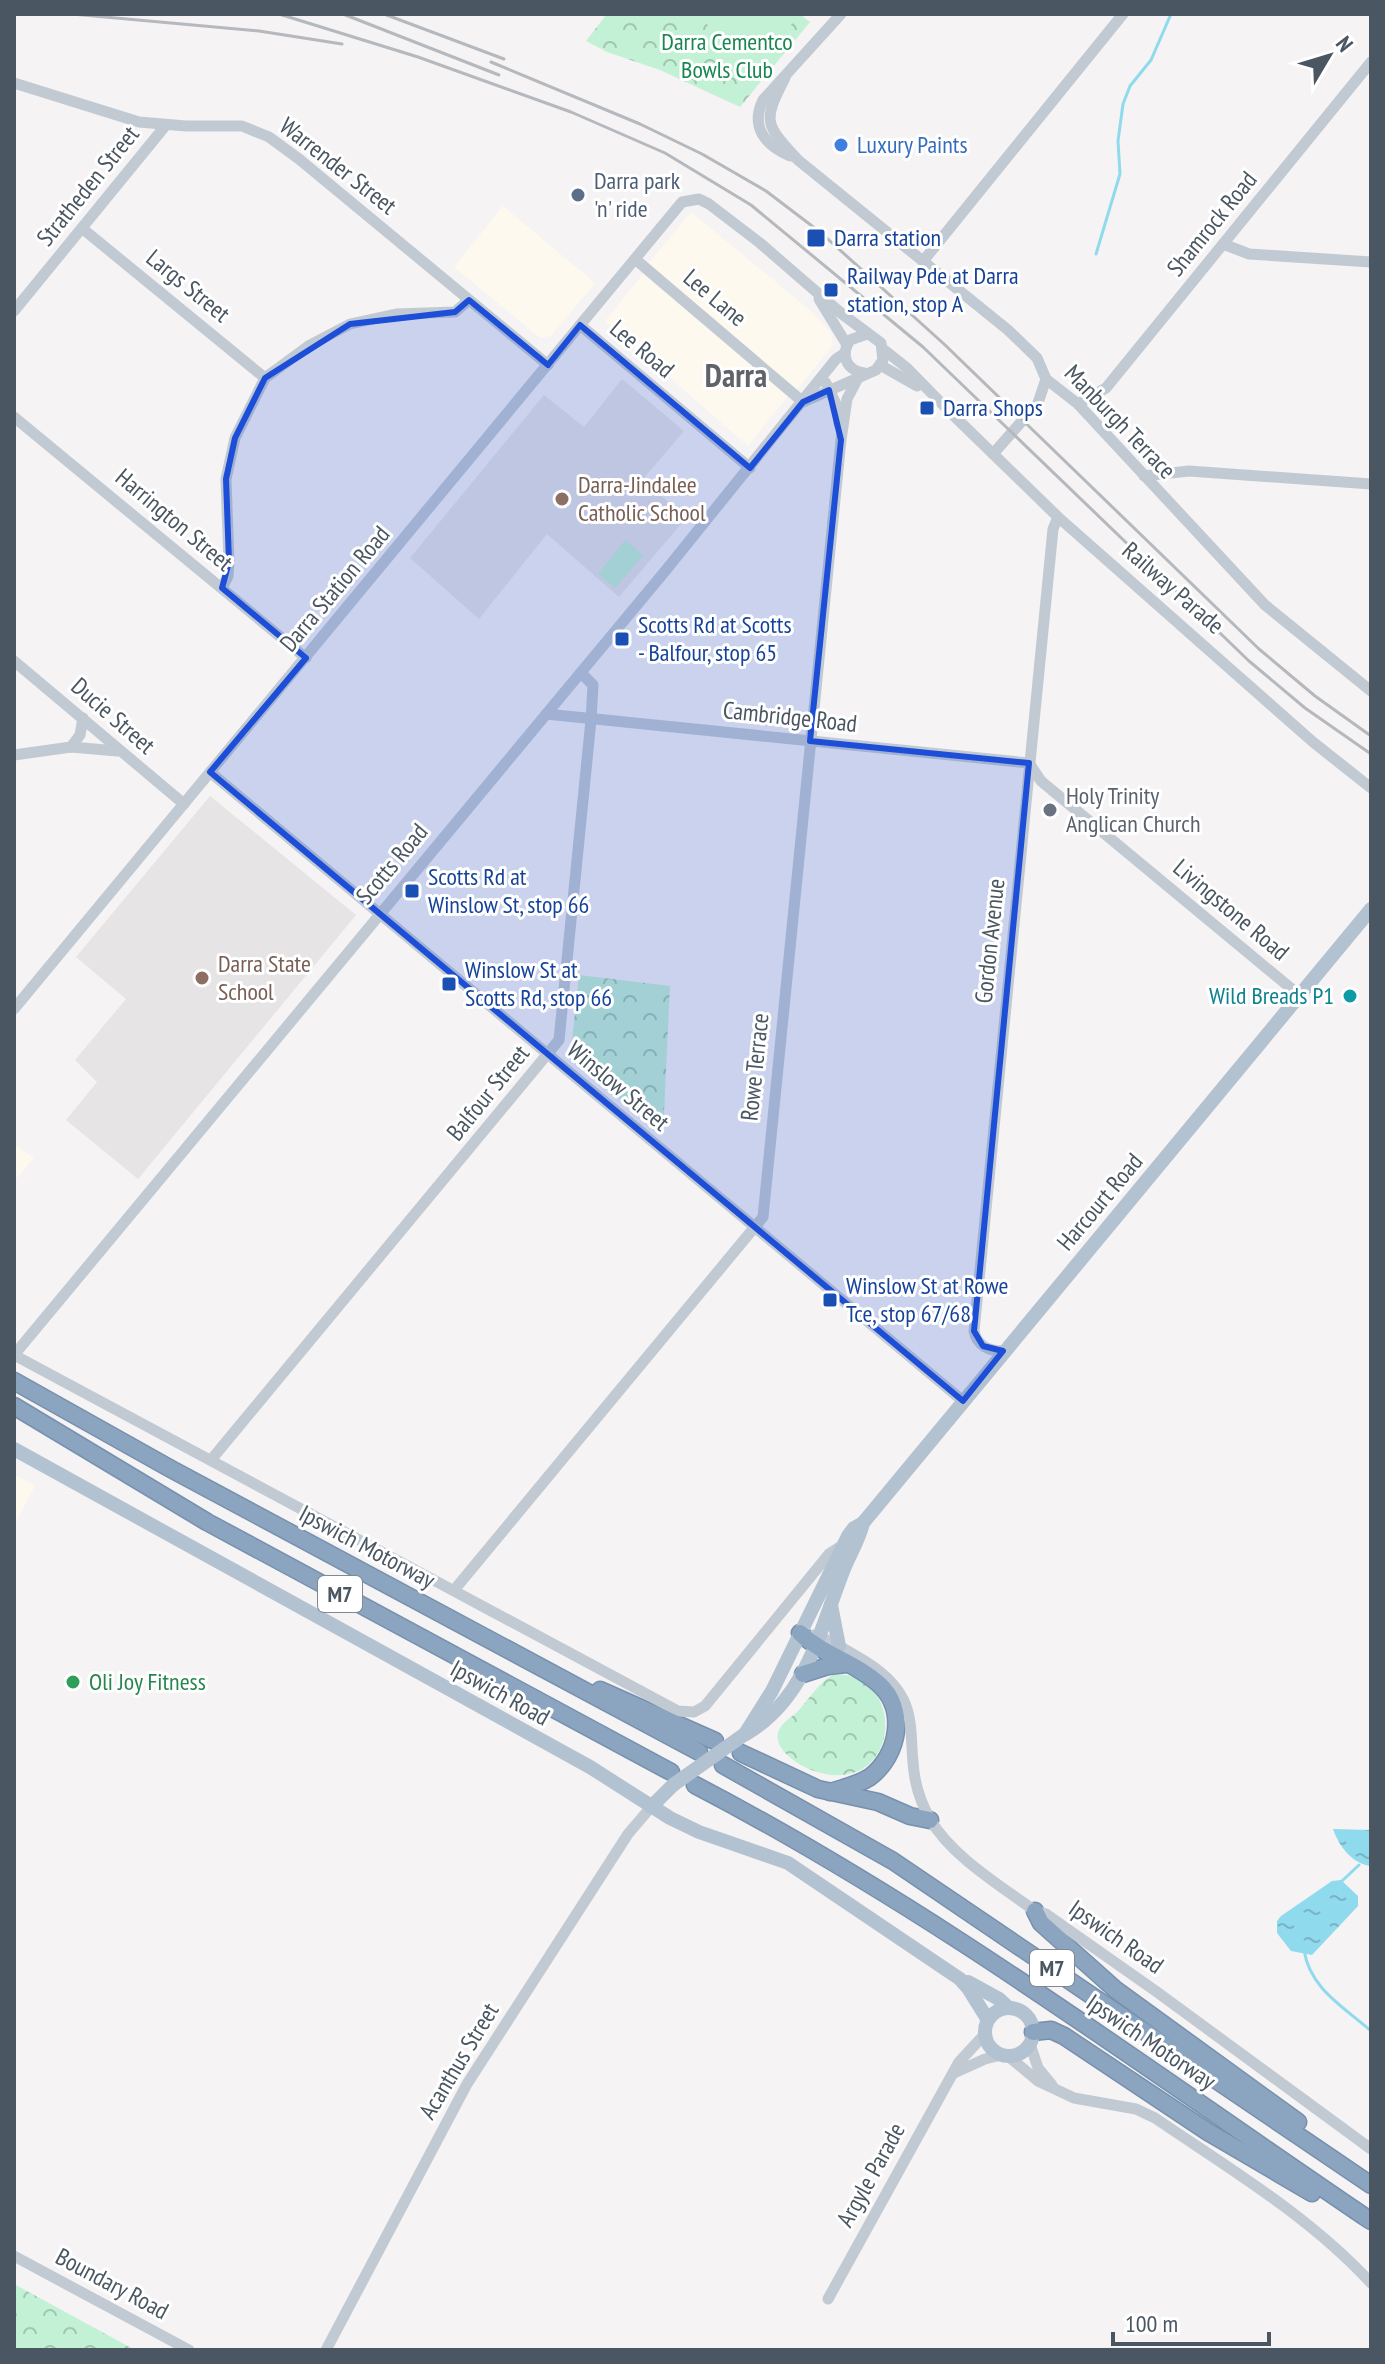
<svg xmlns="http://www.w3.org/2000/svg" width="1385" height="2364" font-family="'PT Sans Narrow',sans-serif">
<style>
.commercial{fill:#fdf9ef}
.education{fill:#e6e4e5}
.forest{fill:url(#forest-crowns)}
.pitch{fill:#c3f1d5}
.water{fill:url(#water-ripples)}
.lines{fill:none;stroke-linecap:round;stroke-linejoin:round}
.stream{stroke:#90daee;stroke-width:3}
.highway-casing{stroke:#7690ad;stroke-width:19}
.minor{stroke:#c1cad2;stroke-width:11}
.major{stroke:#b3c2d1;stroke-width:14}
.highway{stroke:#8ba5c1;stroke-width:16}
.rail{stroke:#b5b8bd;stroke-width:3}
.major-bridge{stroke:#b3c2d1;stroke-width:14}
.marked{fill:#1d4ed8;fill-opacity:0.2;stroke:#1d4ed8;stroke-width:6;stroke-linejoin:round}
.shop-dot{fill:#3f7fe0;stroke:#fff;stroke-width:3}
.service-dot{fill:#5c6f8a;stroke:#fff;stroke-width:3}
.transit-dot{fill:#1a4fb4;stroke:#fff;stroke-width:3}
.education-dot{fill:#8d6e63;stroke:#fff;stroke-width:3}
.worship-dot{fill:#6b7280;stroke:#fff;stroke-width:3}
.culture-dot{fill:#0f9aa8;stroke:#fff;stroke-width:3}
.leisure-dot{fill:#2e9e5b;stroke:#fff;stroke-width:3}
.labels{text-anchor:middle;stroke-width:6;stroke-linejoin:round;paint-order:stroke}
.shield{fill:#fff;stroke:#808990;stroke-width:2}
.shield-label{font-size:22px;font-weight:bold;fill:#4a5661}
.park-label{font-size:24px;fill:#17864f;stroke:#fff}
.shop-label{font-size:24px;fill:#366cbe;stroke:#fff;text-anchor:start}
.street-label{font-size:24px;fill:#4a5661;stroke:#fff}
.service-label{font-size:24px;fill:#4e5e75;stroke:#fff;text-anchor:start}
.transit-label{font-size:24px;fill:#164399;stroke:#fff;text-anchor:start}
.education-label{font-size:24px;fill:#785e54;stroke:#fff;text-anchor:start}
.worship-label{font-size:24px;fill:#5b616d;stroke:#fff;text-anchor:start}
.culture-label{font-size:24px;fill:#0d838f;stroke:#fff;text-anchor:end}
.leisure-label{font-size:24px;fill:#27864d;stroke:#fff;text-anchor:start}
.district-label{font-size:32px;font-weight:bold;fill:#5f6368;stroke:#fff}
</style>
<defs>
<pattern id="forest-crowns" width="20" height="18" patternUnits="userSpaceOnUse" patternTransform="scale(2)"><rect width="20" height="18" fill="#c3f1d5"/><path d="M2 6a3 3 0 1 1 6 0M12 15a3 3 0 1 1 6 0" fill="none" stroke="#a0c6b0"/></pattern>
<pattern id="water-ripples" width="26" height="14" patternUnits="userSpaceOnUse" patternTransform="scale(2)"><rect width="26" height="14" fill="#90daee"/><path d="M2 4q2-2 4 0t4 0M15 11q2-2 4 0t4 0" fill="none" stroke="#78b4c4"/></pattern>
</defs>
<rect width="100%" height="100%" fill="#f5f3f3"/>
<g class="commercial">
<polygon points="503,206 595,283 551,336 540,338 454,267"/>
<polygon points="691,212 811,311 831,333 833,345 796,391 648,264"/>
<polygon points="643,274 788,396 748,446 605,321"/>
<polygon points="14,1145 34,1158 14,1181"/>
<polygon points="14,1474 35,1486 14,1526"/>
</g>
<g class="education">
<polygon points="622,379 684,431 643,479 686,518 619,597 547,534 479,619 410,558 544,395 584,427"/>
<polygon points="210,796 356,915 138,1179 66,1120 97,1082 75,1060 126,999 76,957"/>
</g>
<g class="forest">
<polygon points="607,14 800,14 810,22 740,107 660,70 607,52 586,41"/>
<polygon points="579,975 670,986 663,1133 570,1060"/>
<path d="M832,1675C837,1675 845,1674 850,1676C909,1693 892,1797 814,1771C799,1766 769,1748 780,1728C784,1721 792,1717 798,1711C810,1698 817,1685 832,1675Z"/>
<polygon points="14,2284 135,2350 14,2350"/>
</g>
<g class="pitch">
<polygon points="695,14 788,14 795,20 756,66"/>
<polygon points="625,540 643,555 615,588 598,574"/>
</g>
<g class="water">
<path d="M1333,1829L1371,1830V1866C1352,1864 1339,1846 1333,1829Z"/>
<polygon points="1341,1880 1358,1896 1358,1906 1312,1955 1291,1951 1277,1933 1277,1921 1281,1916 1332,1881"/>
</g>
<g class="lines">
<g class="stream">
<polyline points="1096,254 1120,174 1118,141 1123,104 1130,86 1151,60 1171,14"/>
<polyline points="1342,1881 1359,1865"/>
<path d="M1304,1950C1310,1989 1344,2007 1371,2031"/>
</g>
<g class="highway-casing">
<g id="highway">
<polyline points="14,1381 171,1469 699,1752"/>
<polyline points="14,1406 207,1522 671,1772"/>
<path d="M800,1633C823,1655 855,1662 879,1684C907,1709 899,1755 870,1777C858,1785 843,1788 830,1792"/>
<polyline points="803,1674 828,1666 846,1664"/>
<polyline points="600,1690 715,1741"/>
<polyline points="741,1753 818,1789 878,1802 910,1816 930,1820"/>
<polyline points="723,1765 893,1861 1371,2185"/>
<path d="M695,1785C933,1909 1149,2071 1371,2221"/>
<polyline points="1035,1911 1041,1923 1116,1990 1298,2122"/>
<polyline points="1033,2032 1051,2030 1064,2036 1208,2132 1312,2193"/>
</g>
</g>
<g class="minor">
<path d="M785,78C762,122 765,124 798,160L1008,330L1037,358L1046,379L1078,404L1265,605L1371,691"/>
<polyline points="14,83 139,122 186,126 242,126 269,137 299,159 548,365"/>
<path d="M790,156C765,145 750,127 763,100L841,14"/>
<polyline points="83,229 265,378"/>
<polyline points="1223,244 1249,254 1371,262"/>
<polyline points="635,259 803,402"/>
<polyline points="924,260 1123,14"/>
<polyline points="819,299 847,345"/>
<polyline points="14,311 166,125"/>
<polyline points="580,325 750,468"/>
<polyline points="883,349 907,368 952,414 1058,517 1313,742 1371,788"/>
<polyline points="880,365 917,386"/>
<path d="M864,373C846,370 840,355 850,340L867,334"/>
<polyline points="826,383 837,406 839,424"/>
<polyline points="1078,404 1106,388 1371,62"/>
<polyline points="14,417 306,658"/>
<polyline points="993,454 1038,403 1046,379"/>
<polyline points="1144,476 1189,471 1371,484"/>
<polyline points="222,588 228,576 229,562 226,479 235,438 265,378 310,345 350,324 396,314 455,312 469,300"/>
<polyline points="14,661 184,804"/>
<polyline points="546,714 1029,763 1041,781 1299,995"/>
<polyline points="71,747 80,735 83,718"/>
<polyline points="14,755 71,747 117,751"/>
<polyline points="210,772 963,1401"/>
<polyline points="14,1009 682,202 699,199 709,204 760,243 842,314 881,343 883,360 876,370 803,402"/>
<path d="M1003,1351C989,1351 977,1346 974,1331L1053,529L1058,517"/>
<polyline points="14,1355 666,570 836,359 845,353"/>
<polyline points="14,1355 678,1711 694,1712 705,1706 829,1554 843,1545"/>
<polyline points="211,1460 559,1040 591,720 593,685 581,673"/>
<polyline points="455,1589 763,1217 841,440 847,399 859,376"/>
<path d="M814,1635C829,1639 844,1649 858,1657C943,1705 890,1749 930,1819C951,1856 1001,1886 1035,1911L1046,1914L1157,1992L1371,2149"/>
<polyline points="1030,2044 1038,2068 1052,2085"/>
<path d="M1008,2056L1038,2081L1074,2098L1136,2109L1155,2118C1230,2169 1309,2216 1371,2283"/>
<polyline points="954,2073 985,2059 1001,2055"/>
<polyline points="14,2256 189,2350"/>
<polyline points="828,2299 959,2062 985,2034"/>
<polyline points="326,2350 467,2084 628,1834 651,1807"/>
</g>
<g class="major">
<polyline points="14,1449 590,1767 670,1818 699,1832 788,1863 960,1979 968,1988 988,2020"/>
<polyline points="831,1605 839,1646"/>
<polyline points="745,1734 772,1691 848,1536 854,1528 863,1523 1371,909"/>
<path d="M746,1734C805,1699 819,1634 842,1574C848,1557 859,1541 863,1523"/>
<polyline points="651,1807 673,1785"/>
<polyline points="968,1982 999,1999 1009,2008"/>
<circle cx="1009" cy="2032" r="24"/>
</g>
<use href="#highway" class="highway"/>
<g class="rail">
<polyline points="72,14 259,31 342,44"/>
<polyline points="279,14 418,57 571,112 665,153 751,205 923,347 1249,661 1305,708 1371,754"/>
<polyline points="343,14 499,75"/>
<polyline points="384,14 504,59"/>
<polyline points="491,62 640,124 702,154 766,191 820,232 944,344 1259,649 1315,696 1371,736"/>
</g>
<polyline class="major-bridge" points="673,1785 745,1734"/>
</g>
<path class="marked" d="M469,300L548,365L580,325L750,468L803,402L829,390L841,440L810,741L1029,763L974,1331L983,1346L1003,1351L963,1401L210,772L306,658L222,588L229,562L226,479L235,438L265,378L350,324L455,312Z"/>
<circle class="shop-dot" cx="841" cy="145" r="8"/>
<circle class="service-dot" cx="578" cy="195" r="8"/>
<g class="transit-dot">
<rect x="806" y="228" width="20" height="20" rx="4"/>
<rect x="823" y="282" width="16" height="16" rx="4"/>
<rect x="919" y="400" width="16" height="16" rx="4"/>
<rect x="614" y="631" width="16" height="16" rx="4"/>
<rect x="404" y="883" width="16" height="16" rx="4"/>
<rect x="441" y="976" width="16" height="16" rx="4"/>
<rect x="822" y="1292" width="16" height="16" rx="4"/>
</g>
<g class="education-dot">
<circle cx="562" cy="499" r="8"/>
<circle cx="202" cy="978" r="8"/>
</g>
<circle class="worship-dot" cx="1050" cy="810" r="8"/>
<circle class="culture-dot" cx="1350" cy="996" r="8"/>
<circle class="leisure-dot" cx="73" cy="1682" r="8"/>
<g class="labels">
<g class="shield">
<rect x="318" y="1576" width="44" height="36" rx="6"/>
<rect x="1030" y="1950" width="44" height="36" rx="6"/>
</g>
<g class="shield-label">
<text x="340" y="1602">M7</text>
<text x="1052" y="1976">M7</text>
</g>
<g class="park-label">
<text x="727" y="50">Darra Cementco<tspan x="727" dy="28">Bowls Club</tspan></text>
</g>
<g class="shop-label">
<text x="857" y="153">Luxury Paints</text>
</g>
<g class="street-label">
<text transform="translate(338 166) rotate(38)" y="8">Warrender Street</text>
<text transform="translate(88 186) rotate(-51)" y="8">Stratheden Street</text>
<text transform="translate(1212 224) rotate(-51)" y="8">Shamrock Road</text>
<text transform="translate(188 286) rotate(39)" y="8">Largs Street</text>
<text transform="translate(715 298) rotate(40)" y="8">Lee Lane</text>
<text transform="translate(642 349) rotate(40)" y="8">Lee Road</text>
<text transform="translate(1120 422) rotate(46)" y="8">Manburgh Terrace</text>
<text transform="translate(174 520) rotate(40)" y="8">Harrington Street</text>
<text transform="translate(1173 588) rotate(41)" y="8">Railway Parade</text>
<text transform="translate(335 589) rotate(-50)" y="8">Darra Station Road</text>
<text transform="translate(113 716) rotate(41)" y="8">Ducie Street</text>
<text transform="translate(790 717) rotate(6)" y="8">Cambridge Road</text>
<text transform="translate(392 864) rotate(-50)" y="8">Scotts Road</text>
<text transform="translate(1231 910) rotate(40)" y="8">Livingstone Road</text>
<text transform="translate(990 941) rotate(-84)" y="8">Gordon Avenue</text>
<text transform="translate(755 1067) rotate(-84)" y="8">Rowe Terrace</text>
<text transform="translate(618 1086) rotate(40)" y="8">Winslow Street</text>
<text transform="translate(488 1093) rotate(-51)" y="8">Balfour Street</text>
<text transform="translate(1100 1202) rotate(-50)" y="8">Harcourt Road</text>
<text transform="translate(367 1547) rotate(28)" y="8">Ipswich Motorway</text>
<text transform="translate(500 1693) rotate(29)" y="8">Ipswich Road</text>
<text transform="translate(1116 1937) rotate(35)" y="8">Ipswich Road</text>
<text transform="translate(1151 2042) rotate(34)" y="8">Ipswich Motorway</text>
<text transform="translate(459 2061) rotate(-59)" y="8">Acanthus Street</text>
<text transform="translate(871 2175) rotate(-61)" y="8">Argyle Parade</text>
<text transform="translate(112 2284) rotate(28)" y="8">Boundary Road</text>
</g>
<g class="service-label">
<text x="594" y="189">Darra park<tspan x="594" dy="28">'n' ride</tspan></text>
</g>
<g class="transit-label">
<text x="834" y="246">Darra station</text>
<text x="847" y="284">Railway Pde at Darra<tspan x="847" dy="28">station, stop A</tspan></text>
<text x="943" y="416">Darra Shops</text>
<text x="638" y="633">Scotts Rd at Scotts<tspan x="638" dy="28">- Balfour, stop 65</tspan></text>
<text x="428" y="885">Scotts Rd at<tspan x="428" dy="28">Winslow St, stop 66</tspan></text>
<text x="465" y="978">Winslow St at<tspan x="465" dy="28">Scotts Rd, stop 66</tspan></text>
<text x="846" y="1294">Winslow St at Rowe<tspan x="846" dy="28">Tce, stop 67/68</tspan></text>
</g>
<g class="education-label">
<text x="578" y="493">Darra-Jindalee<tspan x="578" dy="28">Catholic School</tspan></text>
<text x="218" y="972">Darra State<tspan x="218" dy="28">School</tspan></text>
</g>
<g class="worship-label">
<text x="1066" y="804">Holy Trinity<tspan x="1066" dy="28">Anglican Church</tspan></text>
</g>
<g class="culture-label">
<text x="1334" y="1004">Wild Breads P1</text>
</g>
<g class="leisure-label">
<text x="89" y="1690">Oli Joy Fitness</text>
</g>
<g class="district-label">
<text x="736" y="387">Darra</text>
</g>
</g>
<rect width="1385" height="2364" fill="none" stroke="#4a5661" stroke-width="32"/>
<g transform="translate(1329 56) rotate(52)" stroke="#ffffff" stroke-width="6" paint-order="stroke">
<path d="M0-6L14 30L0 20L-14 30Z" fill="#4a5661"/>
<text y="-12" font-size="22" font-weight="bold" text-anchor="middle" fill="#4a5661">N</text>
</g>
<path d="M1113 2332v12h156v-12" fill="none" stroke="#4a5661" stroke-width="4"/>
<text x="1125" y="2332" font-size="24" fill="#4a5661" stroke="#ffffff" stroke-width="6" paint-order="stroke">100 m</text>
</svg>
